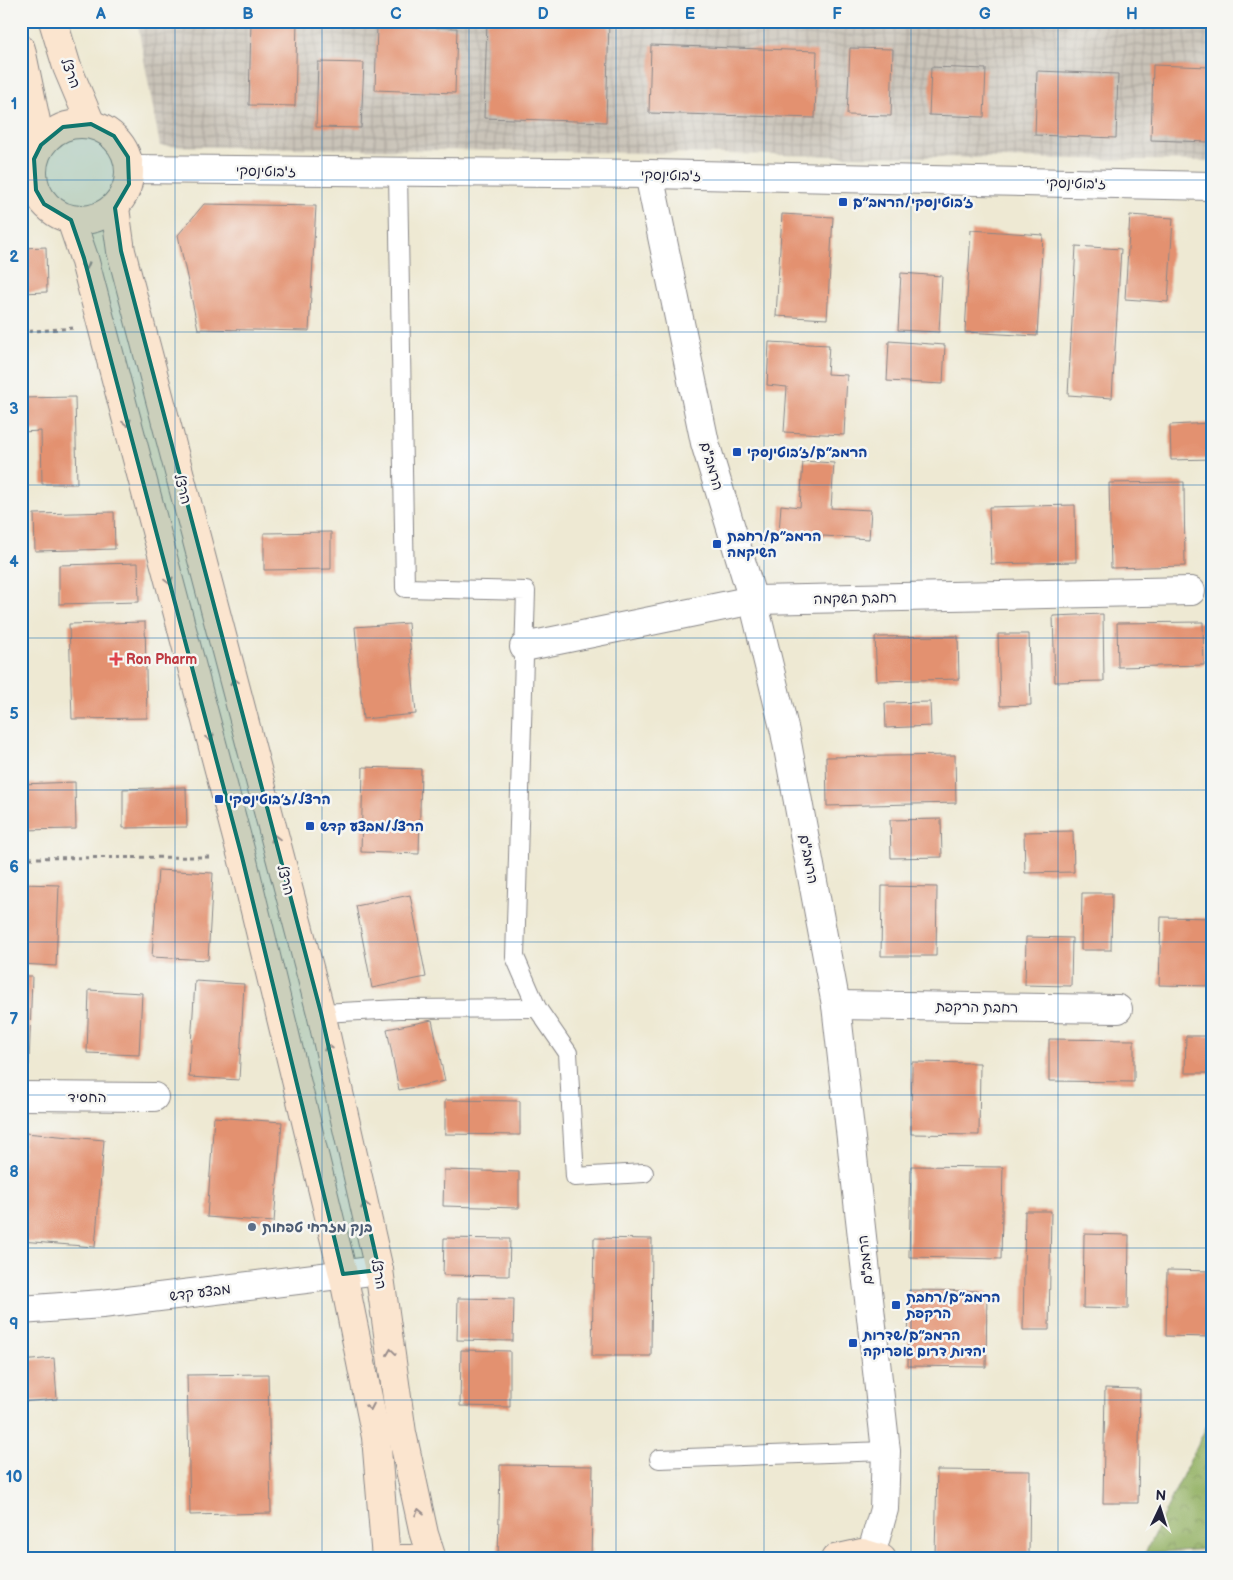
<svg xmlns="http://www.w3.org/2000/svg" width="1233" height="1580" font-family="'Balsamiq Sans','Playpen Sans Hebrew',sans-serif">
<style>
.industrial{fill:url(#industrial-grid)}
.forest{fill:url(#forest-crowns);stroke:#5a6a4f}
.building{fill:#e3916f}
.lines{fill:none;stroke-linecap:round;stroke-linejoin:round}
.service-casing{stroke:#888687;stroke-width:20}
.minor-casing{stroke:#888687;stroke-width:30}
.tertiary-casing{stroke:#888687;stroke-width:30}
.secondary-casing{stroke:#888687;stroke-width:30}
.path{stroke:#888687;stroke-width:3;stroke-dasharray:4 4;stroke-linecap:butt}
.service{stroke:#fff;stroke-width:18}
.minor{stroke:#fff;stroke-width:28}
.tertiary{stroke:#fff;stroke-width:28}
.secondary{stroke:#fbe5cf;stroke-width:28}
.oneway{stroke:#998d8c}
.marked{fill:#0f766e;fill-opacity:0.2;stroke:#0f766e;stroke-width:4;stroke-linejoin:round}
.grid{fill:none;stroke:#1f6fb2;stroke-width:1;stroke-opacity:0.55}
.transit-dot{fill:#1a4fb4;stroke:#f6f6f2;stroke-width:2}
.health-dot{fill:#e0444e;stroke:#f6f6f2;stroke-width:2}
.service-dot{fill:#5c6f8a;stroke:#f6f6f2;stroke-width:2}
.labels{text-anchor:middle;stroke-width:5;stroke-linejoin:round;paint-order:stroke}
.street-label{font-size:14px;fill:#22223b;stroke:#f6f6f2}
.transit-label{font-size:14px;font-weight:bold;fill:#164399;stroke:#f6f6f2;text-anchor:start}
.health-label{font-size:14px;font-weight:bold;fill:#be3a42;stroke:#f6f6f2;text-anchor:start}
.service-label{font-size:14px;font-weight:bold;fill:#4e5e75;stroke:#f6f6f2;text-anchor:start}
.neatline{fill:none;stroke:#1f6fb2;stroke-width:2}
.grid-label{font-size:16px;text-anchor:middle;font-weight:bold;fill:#1f6fb2}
</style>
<defs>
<pattern id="industrial-grid" width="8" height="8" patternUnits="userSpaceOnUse" patternTransform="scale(1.25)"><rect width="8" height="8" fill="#c9c3b8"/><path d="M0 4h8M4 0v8" fill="none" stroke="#aca79f"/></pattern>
<pattern id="forest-crowns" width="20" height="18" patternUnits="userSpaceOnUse" patternTransform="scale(1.25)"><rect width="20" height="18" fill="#93b163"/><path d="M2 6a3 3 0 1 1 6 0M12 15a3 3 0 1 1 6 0" fill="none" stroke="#789053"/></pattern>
</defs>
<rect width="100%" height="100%" fill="#f6f6f2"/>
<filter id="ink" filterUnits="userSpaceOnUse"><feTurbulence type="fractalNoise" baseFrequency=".02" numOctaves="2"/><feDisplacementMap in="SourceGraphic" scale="10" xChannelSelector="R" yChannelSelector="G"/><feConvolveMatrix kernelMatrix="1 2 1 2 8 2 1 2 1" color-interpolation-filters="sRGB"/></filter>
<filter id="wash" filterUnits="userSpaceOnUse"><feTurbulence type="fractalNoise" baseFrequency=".0096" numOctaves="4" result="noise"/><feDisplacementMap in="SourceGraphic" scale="20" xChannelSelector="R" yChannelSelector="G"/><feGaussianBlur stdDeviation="1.12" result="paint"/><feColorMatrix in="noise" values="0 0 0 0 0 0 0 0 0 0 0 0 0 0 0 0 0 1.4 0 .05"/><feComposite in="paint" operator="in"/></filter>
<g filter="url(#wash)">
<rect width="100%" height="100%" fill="#eee9d3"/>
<polygon class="industrial" points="137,21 1212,21 1212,161 160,146"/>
<polygon class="forest" points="1212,1415 1212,1546 1209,1549 1145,1553"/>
<g id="blocks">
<g class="building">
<polygon points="251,21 297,21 295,106 249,105"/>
<polygon points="487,21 609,21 606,122 484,118"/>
<polygon points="377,26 457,28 455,93 375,90"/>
<polygon points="651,45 817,51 815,118 649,113"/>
<polygon points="850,48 893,49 891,116 847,115"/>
<polygon points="318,62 364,63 361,128 316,127"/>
<polygon points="1153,65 1210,67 1208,142 1151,140"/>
<polygon points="931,67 986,69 984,117 929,115"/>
<polygon points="1037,71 1118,74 1116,138 1035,135"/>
<polygon points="204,204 316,206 309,331 198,329 178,235"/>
<polygon points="782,214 833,217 827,319 776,316"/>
<polygon points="1130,215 1173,218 1168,302 1125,299"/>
<polygon points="971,230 1043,235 1037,336 965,332"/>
<polygon points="1076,246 1121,249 1112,398 1068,395"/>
<polygon points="46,247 47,292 21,293 21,248"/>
<polygon points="901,273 942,276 939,332 898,330"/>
<polygon points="889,341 945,345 943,384 887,381"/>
<polygon points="769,342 829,345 827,374 847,375 844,435 784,432 787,387 767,385"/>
<polygon points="75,397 77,484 42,484 41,431 21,432 21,398"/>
<polygon points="1212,423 1212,459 1171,460 1170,425"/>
<polygon points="803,461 834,463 831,508 871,510 869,539 779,533 781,505 800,507"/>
<polygon points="1184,482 1185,566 1111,568 1109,483"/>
<polygon points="1075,505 1076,562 991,564 989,507"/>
<polygon points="114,512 115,549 35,551 34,514"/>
<polygon points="331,532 331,569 264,570 264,533"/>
<polygon points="138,563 139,602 59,604 59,565"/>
<polygon points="1103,614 1104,681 1055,682 1053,616"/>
<polygon points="145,622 147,718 72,719 69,624"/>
<polygon points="1203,622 1204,665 1118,667 1117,623"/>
<polygon points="408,623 416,714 363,719 355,627"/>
<polygon points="998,634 1029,634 1031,705 1000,706"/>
<polygon points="958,636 959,679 877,681 875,637"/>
<polygon points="930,702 931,726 886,728 885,703"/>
<polygon points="955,755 956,803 827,806 826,757"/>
<polygon points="363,767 421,769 419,854 361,852"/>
<polygon points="75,782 76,829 21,830 21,784"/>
<polygon points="186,787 187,827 123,828 123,789"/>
<polygon points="941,819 942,857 891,858 890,820"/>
<polygon points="1073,831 1074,872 1025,873 1024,832"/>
<polygon points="158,870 213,873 208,960 152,957"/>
<polygon points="21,884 59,885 56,966 21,964"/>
<polygon points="882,886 937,887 936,956 881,956"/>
<polygon points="1082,893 1112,893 1111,950 1081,950"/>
<polygon points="410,895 426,977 372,988 356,906"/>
<polygon points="1161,917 1212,918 1212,986 1159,985"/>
<polygon points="1026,937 1072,938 1071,986 1025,985"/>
<polygon points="21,976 32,976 29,1065 21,1064"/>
<polygon points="195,981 244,984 239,1080 189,1077"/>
<polygon points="89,990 142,993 139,1055 87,1053"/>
<polygon points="432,1020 445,1081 399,1090 387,1029"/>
<polygon points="1186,1036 1212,1036 1212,1073 1185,1073"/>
<polygon points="1049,1039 1134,1040 1134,1082 1049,1081"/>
<polygon points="912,1062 980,1063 979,1135 911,1134"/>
<polygon points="445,1100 520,1101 520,1135 445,1134"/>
<polygon points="214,1117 282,1122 274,1222 207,1217"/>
<polygon points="25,1133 104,1140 95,1247 21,1241 21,1175"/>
<polygon points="911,1166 1003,1167 1001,1259 909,1257"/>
<polygon points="444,1170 519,1172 519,1208 443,1206"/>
<polygon points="1025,1211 1051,1211 1049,1330 1023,1330"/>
<polygon points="1084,1234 1129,1235 1128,1309 1083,1308"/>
<polygon points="444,1238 510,1239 509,1276 443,1275"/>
<polygon points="594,1238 652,1239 651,1356 592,1356"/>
<polygon points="1167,1270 1212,1271 1212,1337 1166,1336"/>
<polygon points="909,1290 987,1291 986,1367 908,1366"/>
<polygon points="458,1298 514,1299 513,1341 457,1340"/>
<polygon points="461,1350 510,1351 510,1407 460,1406"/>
<polygon points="54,1358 57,1399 21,1402 21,1361"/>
<polygon points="268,1374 271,1513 190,1515 187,1375"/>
<polygon points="1105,1388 1140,1389 1138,1503 1103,1503"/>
<polygon points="500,1465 593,1466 591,1559 498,1559"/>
<polygon points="937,1470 1030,1471 1029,1557 935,1555"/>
</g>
</g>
</g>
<g filter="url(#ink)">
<use href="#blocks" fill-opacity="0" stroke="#888687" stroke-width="1"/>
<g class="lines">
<g class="service-casing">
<g id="service">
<polyline points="398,173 405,588 526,591 515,957 537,1008 568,1053 575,1177 644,1173"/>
<polyline points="321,1013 400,1009 537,1008"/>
<polyline points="659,1459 886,1451"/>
</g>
</g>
<g class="minor-casing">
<g id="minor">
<polyline points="649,174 705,443 753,600 785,732 836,1005 886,1451 884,1509 871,1555"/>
<polyline points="524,647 753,600 1191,591"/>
<polyline points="836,1005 1118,1009"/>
<polyline points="21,1096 154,1097"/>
</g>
</g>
<g class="tertiary-casing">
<g id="tertiary">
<polyline points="130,169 649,174 1212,186"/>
<polyline points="21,1310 102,1304 379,1270"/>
</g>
</g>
<g class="secondary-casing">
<g id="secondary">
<polyline points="53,21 67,67 91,124"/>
<polyline points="21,49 41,145"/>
<circle cx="81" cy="172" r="48"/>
<polyline points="115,208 121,251 321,1013 379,1270 402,1433 424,1534 432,1559"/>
<polyline points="71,220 84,258 242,857 343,1274 376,1437 386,1559"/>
<polyline points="401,1559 423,1559"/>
<polyline points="835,1559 862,1553 882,1559"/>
</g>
</g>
<g class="path">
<polyline points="21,332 74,328"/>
<polyline points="21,858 211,857"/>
</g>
<use href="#service" class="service"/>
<use href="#minor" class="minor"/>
<use href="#tertiary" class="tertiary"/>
<use href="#secondary" class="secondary"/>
</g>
<defs><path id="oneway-chevron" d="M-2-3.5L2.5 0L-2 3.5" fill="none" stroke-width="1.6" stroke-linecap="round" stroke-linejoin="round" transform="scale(1.25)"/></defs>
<g class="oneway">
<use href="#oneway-chevron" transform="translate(86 266) rotate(75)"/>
<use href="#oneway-chevron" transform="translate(127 423) rotate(75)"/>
<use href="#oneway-chevron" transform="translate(169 581) rotate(75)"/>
<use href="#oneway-chevron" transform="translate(234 681) rotate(-105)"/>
<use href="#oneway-chevron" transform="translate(210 738) rotate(75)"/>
<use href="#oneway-chevron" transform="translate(275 838) rotate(-105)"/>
<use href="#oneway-chevron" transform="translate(328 1047) rotate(-103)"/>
<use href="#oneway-chevron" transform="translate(365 1205) rotate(-103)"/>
<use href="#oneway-chevron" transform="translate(391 1352) rotate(-98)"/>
<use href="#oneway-chevron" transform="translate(370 1407) rotate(79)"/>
<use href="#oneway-chevron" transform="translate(419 1512) rotate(-102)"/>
</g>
</g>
<path class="marked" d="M91,124L114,136L128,157L129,184L115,208L121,251L321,1013L379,1270L343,1274L242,857L84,258L71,220L44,204L36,190L34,159L41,145L63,127Z"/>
<path class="grid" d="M175,21V1559M322,21V1559M469,21V1559M616,21V1559M764,21V1559M911,21V1559M1058,21V1559M21,180H1212M21,332H1212M21,485H1212M21,638H1212M21,790H1212M21,942H1212M21,1095H1212M21,1248H1212M21,1400H1212"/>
<g class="transit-dot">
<rect x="838" y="197" width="10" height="10" rx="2.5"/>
<rect x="732" y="447" width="10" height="10" rx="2.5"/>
<rect x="712" y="539" width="10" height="10" rx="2.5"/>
<rect x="214" y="794" width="10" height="10" rx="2.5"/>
<rect x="305" y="821" width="10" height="10" rx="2.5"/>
<rect x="891" y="1300" width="10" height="10" rx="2.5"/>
<rect x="848" y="1338" width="10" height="10" rx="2.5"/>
</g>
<path class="health-dot" d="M113.5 651.5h5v5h5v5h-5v5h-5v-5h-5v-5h5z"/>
<circle class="service-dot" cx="252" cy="1227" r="5"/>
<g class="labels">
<g class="street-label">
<text transform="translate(71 73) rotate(69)" y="5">הרצל</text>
<text transform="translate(266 171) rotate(1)" y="5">ז'בוטינסקי</text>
<text transform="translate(671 175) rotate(1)" y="5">ז'בוטינסקי</text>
<text transform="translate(1076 183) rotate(1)" y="5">ז'בוטינסקי</text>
<text transform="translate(712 466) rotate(74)" y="5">הרמב"ם</text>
<text transform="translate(183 489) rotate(75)" y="5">הרצל</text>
<text transform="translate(855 598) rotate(-1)" y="5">רחבת השקמה</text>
<text transform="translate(809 859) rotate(79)" y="5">הרמב"ם</text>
<text transform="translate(286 880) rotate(75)" y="5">הרצל</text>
<text transform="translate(977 1007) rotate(1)" y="5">רחבת הרקפת</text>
<text x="87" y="1102">החסיד</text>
<text transform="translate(865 1260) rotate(-96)" y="5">הרמב"ם</text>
<text transform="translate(379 1274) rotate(80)" y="5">הרצל</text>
<text transform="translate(200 1292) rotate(-7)" y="5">מבצע קדש</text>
</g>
<g class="transit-label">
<text x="853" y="207">ז׳בוטינסקי/הרמב״ם</text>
<text x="747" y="457">הרמב״ם/ז׳בוטינסקי</text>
<text x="727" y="541">הרמב״ם/רחבת<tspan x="727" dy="16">השיקמה</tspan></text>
<text x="229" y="804">הרצל/ז׳בוטינסקי</text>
<text x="320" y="831">הרצל/מבצע קדש</text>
<text x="906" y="1302">הרמב״ם/רחבת<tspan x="906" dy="16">הרקפת</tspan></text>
<text x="863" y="1340">הרמב״ם/שדרות<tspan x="863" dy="16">יהדות דרום אפריקה</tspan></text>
</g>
<g class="health-label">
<text x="126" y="664">Ron Pharm</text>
</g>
<g class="service-label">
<text x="262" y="1232">בנק מזרחי טפחות</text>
</g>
</g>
<rect width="1233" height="1580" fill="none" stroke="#f6f6f2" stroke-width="55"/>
<g transform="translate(1160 1508) rotate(4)" stroke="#f6f6f2" stroke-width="4" paint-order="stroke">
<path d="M0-4L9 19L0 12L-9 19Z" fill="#22223b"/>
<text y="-8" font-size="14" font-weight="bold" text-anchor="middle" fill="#22223b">N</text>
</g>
<rect x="28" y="28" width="1178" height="1524" class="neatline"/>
<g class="grid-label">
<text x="101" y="19">A</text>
<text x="248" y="19">B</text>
<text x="396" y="19">C</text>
<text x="543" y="19">D</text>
<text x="690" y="19">E</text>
<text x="837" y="19">F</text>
<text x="985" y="19">G</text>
<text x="1132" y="19">H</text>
<text x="14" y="109">1</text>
<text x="14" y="262">2</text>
<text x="14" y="414">3</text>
<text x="14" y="567">4</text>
<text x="14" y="719">5</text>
<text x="14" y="872">6</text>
<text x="14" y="1024">7</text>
<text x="14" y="1177">8</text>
<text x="14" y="1329">9</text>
<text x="14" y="1482">10</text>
</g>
</svg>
